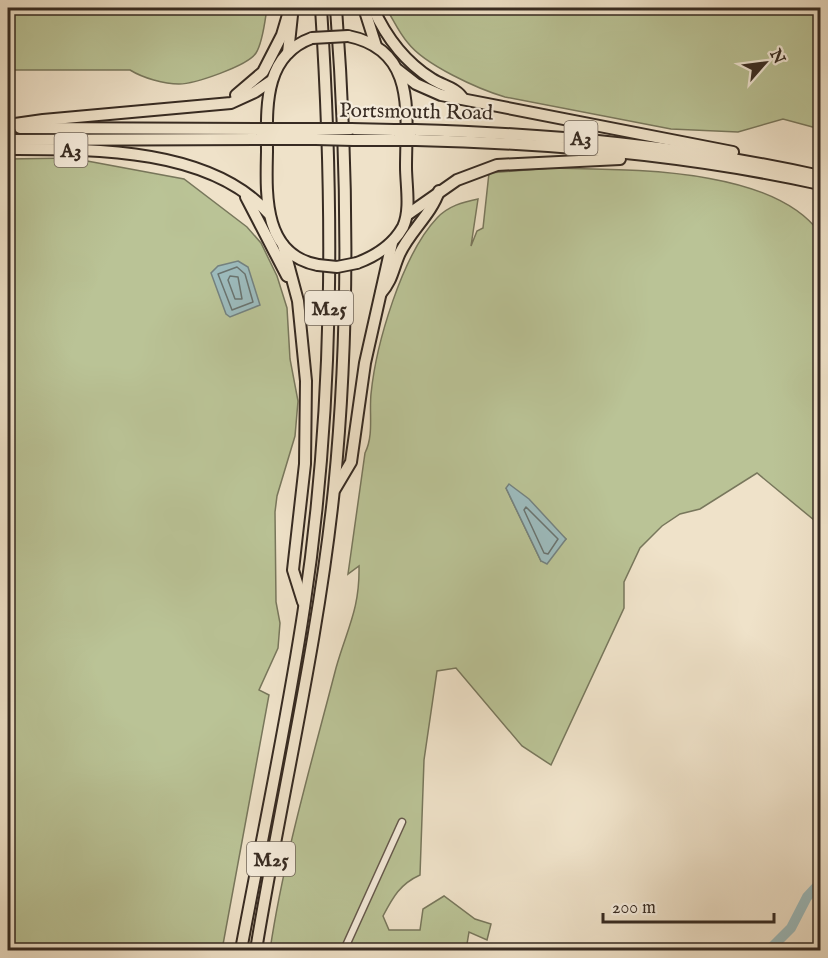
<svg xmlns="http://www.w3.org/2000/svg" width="828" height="958" font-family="'IM FELL English',serif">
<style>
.green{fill:#bac396;stroke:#78775c;stroke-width:1.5;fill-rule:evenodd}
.water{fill:#9dbcbe;stroke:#748280;stroke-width:1.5}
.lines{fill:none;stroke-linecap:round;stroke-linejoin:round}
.shore{stroke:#6a7470;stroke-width:1.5}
.river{stroke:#9dbcbe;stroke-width:10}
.street-casing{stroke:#65594c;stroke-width:9}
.highway-casing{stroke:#372b22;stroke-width:14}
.street{stroke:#f5ecdc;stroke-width:6}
.highway{stroke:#efe2c9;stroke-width:10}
.highway-bridge-casing{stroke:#372b22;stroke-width:14;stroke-linecap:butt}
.highway-bridge{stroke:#efe2c9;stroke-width:10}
.labels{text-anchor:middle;stroke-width:4.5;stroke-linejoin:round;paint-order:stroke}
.shield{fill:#f5ecdc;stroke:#70655a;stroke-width:1.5}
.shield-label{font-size:20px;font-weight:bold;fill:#372b22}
.street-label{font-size:21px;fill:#372b22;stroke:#f5ecdc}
</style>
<rect width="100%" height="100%" fill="#efe2c9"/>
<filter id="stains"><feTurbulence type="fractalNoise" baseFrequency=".00333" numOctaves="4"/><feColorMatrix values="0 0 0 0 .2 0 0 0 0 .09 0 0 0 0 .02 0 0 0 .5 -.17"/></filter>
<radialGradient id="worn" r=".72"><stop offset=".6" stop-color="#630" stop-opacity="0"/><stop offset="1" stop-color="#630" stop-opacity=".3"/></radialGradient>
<g class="green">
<path d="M8,8H267C265,20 263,42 256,53C248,66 194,84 179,84C164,84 143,78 130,70H8Z"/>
<path d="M386,8H820V129L783,119L738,132L671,129L505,97C478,89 425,65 408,43C399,33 393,19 386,8Z"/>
<polygon points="71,158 184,179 247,227 261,243 277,276 287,308 290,359 298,401 295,436 277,496 275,512 276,602 280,623 278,648 259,690 269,695 222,950 8,950 8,159"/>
<path d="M551,168C627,170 771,166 820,233V525L757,473L700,509L680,514L662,526L640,548L624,582V608L551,765L522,746L456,668L437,671L424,760L420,875C400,884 393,897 383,916L389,930H420L423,909L444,896L475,919L491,924L487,940L469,932L466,950H270C284,856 312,761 336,668C347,629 360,609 359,566L348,574L365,453C374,435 369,414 371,394C376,344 402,255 437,218C448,206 463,202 478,199L471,246L477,231L483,228L489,173ZM506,488L566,539L541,561Z"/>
</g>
<g class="water">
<polygon points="238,261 248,267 260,305 230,317 226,314 211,273 218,266"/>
<polygon points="509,484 529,499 566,539 547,564 541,561 506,488"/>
</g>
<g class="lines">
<g class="shore">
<polygon points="237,267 245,274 253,302 232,310 218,274"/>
<polygon points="230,276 238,277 242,299 235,299 228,280"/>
<polygon points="526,507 558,539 548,554 544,553 524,510"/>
</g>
<polyline class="river" points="769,950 791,928 807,897 820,883"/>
<g class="street-casing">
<polyline id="street" points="344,950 402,822"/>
</g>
<g class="highway-casing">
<g id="highway">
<polyline points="364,8 376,46"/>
<path d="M373,8C386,37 405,62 432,79C443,86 457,88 463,99"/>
<path d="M348,36C417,50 406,113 406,167C406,185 411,210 403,227C393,245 376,256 357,263"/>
<path d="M312,38C262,56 267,110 267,152C266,195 263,255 318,265"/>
<polyline points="288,53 292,15"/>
<polyline points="398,70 416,84 441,95 733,152"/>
<polyline points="236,95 263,72 282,35 290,8"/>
<polyline points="8,125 43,120 231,103 255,92 271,81"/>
<polyline points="20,128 256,129"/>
<polyline points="274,129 316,129"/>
<polyline points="351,129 394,130"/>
<path d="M415,130C554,134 685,146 820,176"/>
<polyline points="274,139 316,139"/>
<polyline points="8,140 257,139"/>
<polyline points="353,140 395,140"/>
<path d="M416,140C551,143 688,155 820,184"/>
<path d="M8,149C90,149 209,147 268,213"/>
<polyline points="246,197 287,276"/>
<polyline points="407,215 457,180 497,165 620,159"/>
<polyline points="283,245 298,301 306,381 305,464 293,570 303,602"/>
<path d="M381,293C392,281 393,269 399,255C409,232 431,215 439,191"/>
<polyline points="335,489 351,462 365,363 392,243"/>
<path d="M241,950C262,837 287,722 304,608C334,409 334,208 321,8"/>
<path d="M256,950C281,797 318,644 334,489C350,329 348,168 336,8"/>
</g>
</g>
<use href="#street" class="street"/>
<use href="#highway" class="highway"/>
<g class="highway-bridge-casing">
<g id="highway-bridge">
<polyline points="312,38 348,36"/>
<polyline points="256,129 274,129"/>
<polyline points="316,129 351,129"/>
<polyline points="394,130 415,130"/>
<polyline points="257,139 274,139"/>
<polyline points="316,139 353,140"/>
<polyline points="395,140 416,140"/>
<polyline points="318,265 337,267 357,263"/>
</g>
</g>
<use href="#highway-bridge" class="highway-bridge"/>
</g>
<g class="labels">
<g class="shield">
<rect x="564.5" y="121" width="33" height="34" rx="4.5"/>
<rect x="54.5" y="133" width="33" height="34" rx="4.5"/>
<rect x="305" y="291" width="48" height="34" rx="4.5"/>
<rect x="247" y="842" width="48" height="34" rx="4.5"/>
</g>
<g class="shield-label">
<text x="581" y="145">A3</text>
<text x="71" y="157">A3</text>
<text x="329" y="315">M25</text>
<text x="271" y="866">M25</text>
</g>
<g class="street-label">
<text transform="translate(416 111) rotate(1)" y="7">Portsmouth Road</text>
</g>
</g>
<rect width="828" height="958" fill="none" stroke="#efe2c9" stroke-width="30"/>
<rect x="9" y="9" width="810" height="940" fill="none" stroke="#372b22" stroke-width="3"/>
<rect x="15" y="15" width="798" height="928" fill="none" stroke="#372b22" stroke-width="1.5"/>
<g transform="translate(765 63) rotate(62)" stroke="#f5ecdc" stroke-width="4.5" paint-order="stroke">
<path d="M0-4.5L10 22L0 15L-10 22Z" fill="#372b22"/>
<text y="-9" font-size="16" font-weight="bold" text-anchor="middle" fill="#372b22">N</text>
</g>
<path d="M603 913v9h171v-9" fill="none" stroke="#372b22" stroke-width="3"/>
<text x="612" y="913" font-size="18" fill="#372b22" stroke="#f5ecdc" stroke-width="4.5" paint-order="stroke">200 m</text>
<rect width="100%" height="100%" filter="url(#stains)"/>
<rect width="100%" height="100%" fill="url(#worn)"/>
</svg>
